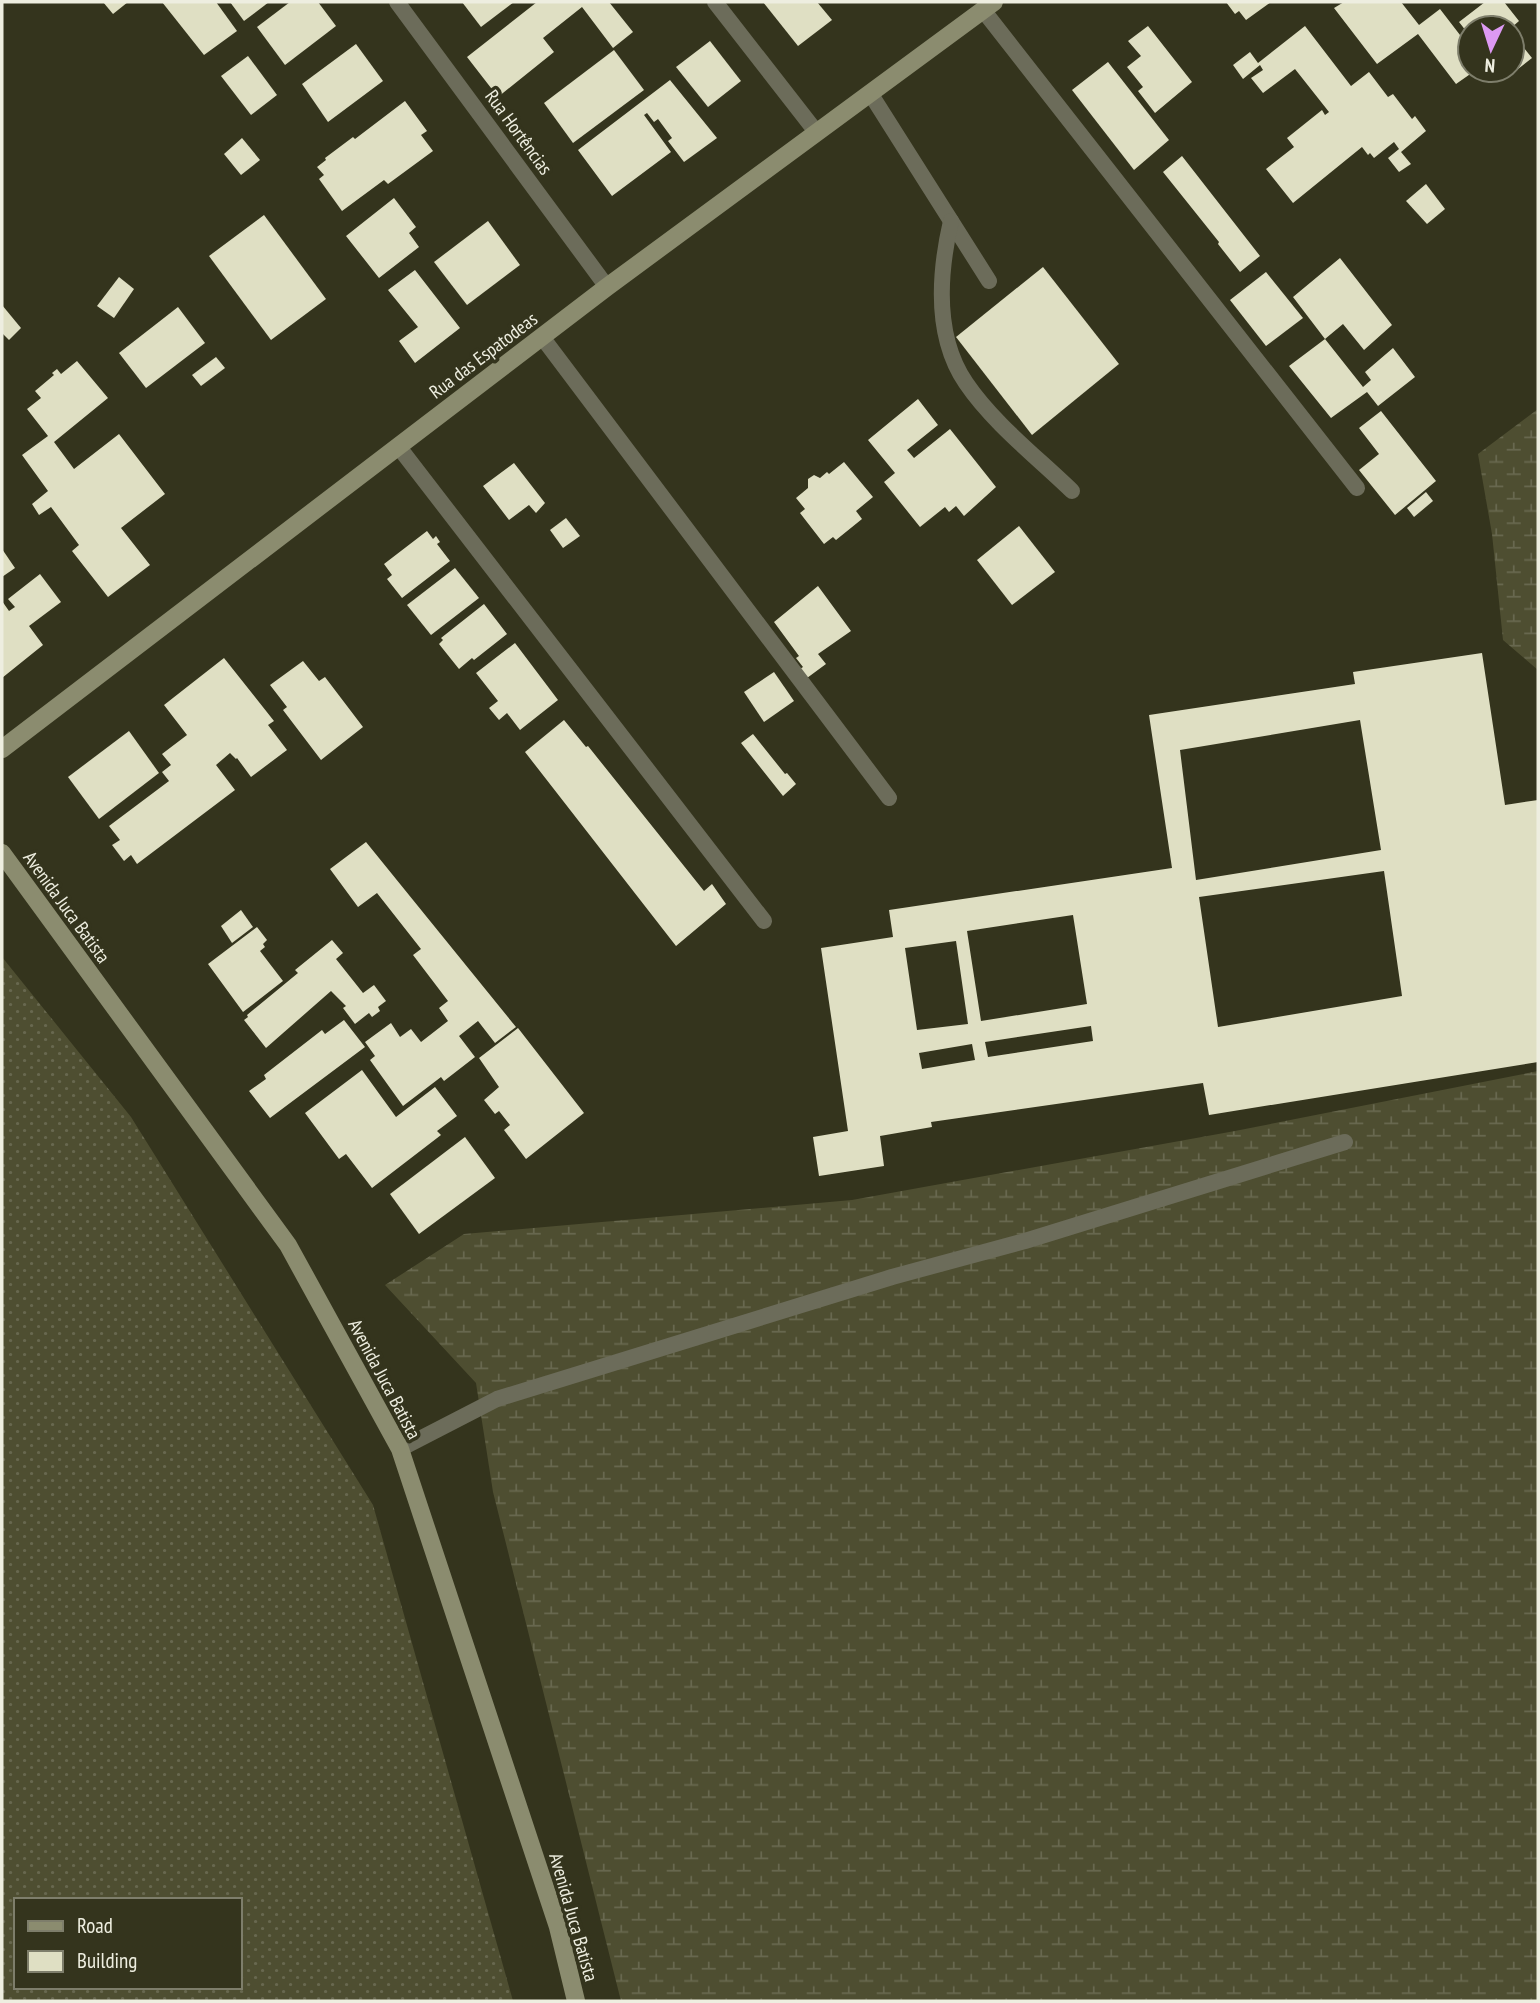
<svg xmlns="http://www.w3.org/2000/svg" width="1540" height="2003" font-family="'PT Sans Narrow',sans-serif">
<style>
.grass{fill:url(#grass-dots);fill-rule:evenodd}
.wetland{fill:url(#wetland-marsh)}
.building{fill:#dfdfc3;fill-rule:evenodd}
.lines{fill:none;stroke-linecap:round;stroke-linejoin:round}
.lane{stroke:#6c6c5a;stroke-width:16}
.secondary{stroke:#8b8c6f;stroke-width:18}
.labels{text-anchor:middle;stroke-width:7;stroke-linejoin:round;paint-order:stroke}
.street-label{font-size:19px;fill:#eeeee0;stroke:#34341d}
</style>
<defs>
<pattern id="grass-dots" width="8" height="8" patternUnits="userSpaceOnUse" patternTransform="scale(1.75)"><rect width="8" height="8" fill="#4e4e31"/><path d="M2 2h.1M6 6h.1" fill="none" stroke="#68684f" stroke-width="1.8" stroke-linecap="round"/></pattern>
<pattern id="wetland-marsh" width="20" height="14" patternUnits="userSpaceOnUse" patternTransform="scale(1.75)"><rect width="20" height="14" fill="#4e4e31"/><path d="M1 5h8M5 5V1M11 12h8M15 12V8" fill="none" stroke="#68684f"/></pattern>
</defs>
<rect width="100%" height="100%" fill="#34341d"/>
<path class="grass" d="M2,957L131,1117L373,1505L513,2001H2ZM16,1900H240V1987H16Z"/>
<g class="wetland">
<polygon points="1538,409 1538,670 1503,640 1492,534 1478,454"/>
<polygon points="1538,1071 1538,2001 621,2001 493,1492 476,1383 385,1285 464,1234 852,1200 1235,1131"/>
</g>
<g class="building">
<polygon points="103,2 128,2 113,14"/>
<polygon points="162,2 216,2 237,31 204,55"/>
<polygon points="230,2 269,2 244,21"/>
<polygon points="290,2 318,2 336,26 285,65 257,27"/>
<polygon points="462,2 514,2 481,27"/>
<polygon points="537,2 609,2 633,32 613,48 582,7 543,38 554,52 498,97 467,57"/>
<polygon points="763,2 817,2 832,20 798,46"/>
<polygon points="1226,2 1271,2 1246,20 1239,11 1235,14"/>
<polygon points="1344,2 1401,2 1419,25 1440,9 1470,48 1470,70 1476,70 1456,84 1418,34 1377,64 1334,8"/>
<polygon points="1485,2 1504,2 1519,21 1511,28 1470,28 1470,36 1459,22"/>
<polygon points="1148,26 1192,82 1155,113 1138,91 1143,87 1127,67 1141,56 1128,41"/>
<polygon points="1305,26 1351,86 1369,72 1388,97 1393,94 1412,119 1415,116 1426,131 1401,152 1411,164 1399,172 1388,158 1399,149 1394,142 1374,158 1370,153 1368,155 1362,147 1293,203 1266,169 1294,147 1287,138 1322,110 1325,115 1329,112 1295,69 1263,93 1251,78 1263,70 1260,65 1243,79 1233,65 1250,52 1258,63"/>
<polygon points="1512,33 1532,58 1504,80 1496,70 1512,70"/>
<polygon points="710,41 741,81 708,107 676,67"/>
<polygon points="356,44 383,81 328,122 302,84"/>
<polygon points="614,50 644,90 573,143 544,103"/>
<polygon points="248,56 277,95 251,115 221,76"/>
<polygon points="1108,62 1169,140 1134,170 1072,90"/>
<polygon points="670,80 717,138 684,162 668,141 672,138 658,119 654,122 647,113 644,115 671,152 612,196 578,150"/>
<polygon points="405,101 427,131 421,135 433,151 388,184 384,180 342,211 319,179 324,175 317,167 326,160 325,158 353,137 355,139"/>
<polygon points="242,138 260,160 241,175 224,154"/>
<polygon points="1182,156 1260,256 1240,272 1218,244 1219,242 1163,172"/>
<polygon points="1426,184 1445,209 1427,224 1406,201"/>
<polygon points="394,198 416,227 409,233 419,247 379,278 346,236"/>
<polygon points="264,215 326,299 271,340 209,256"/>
<polygon points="488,221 520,265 467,305 434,262"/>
<polygon points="1340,258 1392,325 1364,350 1343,324 1325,339 1293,297"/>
<polygon points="1043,267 1119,364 1032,435 956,337"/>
<polygon points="415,270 460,328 415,363 399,341 418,327 388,290"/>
<polygon points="1266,272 1303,318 1266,346 1230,300"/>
<polygon points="119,277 134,289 114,318 97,306"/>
<polygon points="2,305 21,328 9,340 2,333"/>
<polygon points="178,307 205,343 146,388 119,353"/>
<polygon points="1325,339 1363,387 1371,380 1365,372 1393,348 1415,377 1378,406 1367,392 1331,418 1289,366"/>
<polygon points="216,357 225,368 201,386 192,375"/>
<polygon points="77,361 108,398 54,442 74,469 119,434 165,494 121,528 150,565 108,597 72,551 79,545 51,507 39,515 32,504 48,491 22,455 48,436 27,409 41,398 35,391 54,375 52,373 57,369 61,374"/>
<polygon points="918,399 938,425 907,450 914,458 950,429 996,487 964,516 956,506 949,512 945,507 920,527 884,482 895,473 868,440"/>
<polygon points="1381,411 1436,481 1395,515 1359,470 1379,454 1359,428"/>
<polygon points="844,462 873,497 856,511 862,519 836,540 833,537 824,544 800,513 805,509 796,498 808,488 808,479 814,475 820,478 827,472 829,474"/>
<polygon points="514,463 545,503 536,513 529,505 509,520 483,486"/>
<polygon points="1426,492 1433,501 1414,517 1407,508"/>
<polygon points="566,518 580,536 563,548 550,530"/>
<polygon points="1019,526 1055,572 1012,605 977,560"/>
<polygon points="427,531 433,539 436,536 440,542 437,544 450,561 402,598 387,579 392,575 384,564"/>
<polygon points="2,549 15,568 2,577"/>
<polygon points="455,568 479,598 431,635 407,605"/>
<polygon points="40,574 61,602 29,626 43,645 2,678 2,601 9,611 15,607 8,599"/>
<polygon points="818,586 851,631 818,654 826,664 807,678 800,669 803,667 796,658 799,656 774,622"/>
<polygon points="484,604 507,634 474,660 472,658 459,669 439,644 443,640 441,638"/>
<polygon points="515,643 558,700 520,730 507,713 499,720 489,708 498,701 476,673"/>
<path d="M1482,653L1505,805L1538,800V1062L1209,1115L1203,1083L931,1122L932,1127L880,1136L884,1166L819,1176L813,1137L848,1131L821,948L893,937L889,910L1172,868L1149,715L1355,684L1353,672ZM1360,720L1381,850L1196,880L1180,750ZM1384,871L1402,996L1218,1027L1199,897ZM1073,915L1087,1004L981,1021L967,931ZM956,941L968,1024L917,1030L905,948ZM1091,1026L1093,1041L988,1057L985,1042ZM972,1044L975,1060L922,1069L919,1053Z"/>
<polygon points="224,658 274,721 268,725 287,750 251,777 237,758 236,759 230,753 216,765 235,790 137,864 131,855 124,861 112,845 120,840 109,826 169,781 162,772 171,765 162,754 187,735 164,705"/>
<polygon points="303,661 319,681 325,677 363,727 321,760 283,710 287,707 270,685"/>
<polygon points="774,672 794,701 764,722 744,692"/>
<polygon points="564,720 586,747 588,746 704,891 712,884 726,904 676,946 525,752"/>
<polygon points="129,731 159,773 99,819 68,777"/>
<polygon points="753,734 785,774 787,773 796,784 783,796 741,743"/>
<polygon points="366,842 516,1027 495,1043 478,1021 459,1036 475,1057 444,1081 441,1077 403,1106 370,1060 375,1056 365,1042 391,1023 400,1037 411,1029 421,1042 448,1021 439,1008 448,1001 413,955 421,949 377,893 358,907 330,869"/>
<polygon points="241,910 253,927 232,943 221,926"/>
<polygon points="257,927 267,940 263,944 265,947 260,951 283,981 243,1012 208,964"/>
<polygon points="332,940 343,953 336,959 363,993 374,985 386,1001 378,1007 380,1011 372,1017 369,1013 355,1024 343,1008 346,1006 331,991 266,1048 244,1020 248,1017 247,1015 298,973 295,970"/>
<polygon points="344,1020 365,1047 270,1118 249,1091 266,1079 264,1075 322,1030 325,1034"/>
<polygon points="518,1028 584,1113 526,1159 504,1130 510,1125 499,1111 495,1114 484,1100 499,1087 479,1058"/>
<polygon points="362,1070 396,1117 435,1087 457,1116 437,1131 441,1135 372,1188 346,1154 339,1159 305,1113"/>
<polygon points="465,1137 495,1178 419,1234 390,1194"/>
</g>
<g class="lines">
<g class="lane">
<polyline points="397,2 607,287"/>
<polyline points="715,2 817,133"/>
<polyline points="983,10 1357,488"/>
<polyline points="870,93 989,281"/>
<path d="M951,221C939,273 934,336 966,383C993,423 1038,458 1072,491"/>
<polyline points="542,337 889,798"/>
<polyline points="398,446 764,921"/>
<polyline points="400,1449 497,1399 892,1277 1025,1241 1345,1142"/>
</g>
<g class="secondary">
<polyline points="2,749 607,287 994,2"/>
<polyline points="2,853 288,1245 400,1449 558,1927 576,2001"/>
</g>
</g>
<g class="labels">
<g class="street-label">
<text transform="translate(519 132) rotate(54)" y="7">Rua Hortências</text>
<text transform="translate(483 355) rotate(-37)" y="7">Rua das Espatodeas</text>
<text transform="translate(67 907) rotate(54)" y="7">Avenida Juca Batista</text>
<text transform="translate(385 1379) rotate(62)" y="7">Avenida Juca Batista</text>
<text transform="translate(574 1917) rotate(74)" y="7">Avenida Juca Batista</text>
</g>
</g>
<rect width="1540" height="2003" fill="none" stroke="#eeeee0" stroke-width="7"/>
<rect x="14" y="1898" width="228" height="91" fill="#34341d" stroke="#7e7e6b" stroke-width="2"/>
<rect x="28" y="1921" width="35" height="10" fill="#8b8c6f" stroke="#7e7e6b" stroke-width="2"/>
<text x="77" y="1933" font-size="21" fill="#eeeee0">Road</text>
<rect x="28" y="1951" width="35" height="21" fill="#dfdfc3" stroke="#7e7e6b" stroke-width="2"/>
<text x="77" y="1968" font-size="21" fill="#eeeee0">Building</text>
<g transform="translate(1491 49) rotate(184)"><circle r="33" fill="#34341d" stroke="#7e7e6b" stroke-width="2"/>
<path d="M0-5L12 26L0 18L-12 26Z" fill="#dd99f3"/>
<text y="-10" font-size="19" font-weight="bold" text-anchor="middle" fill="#eeeee0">N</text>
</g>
</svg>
